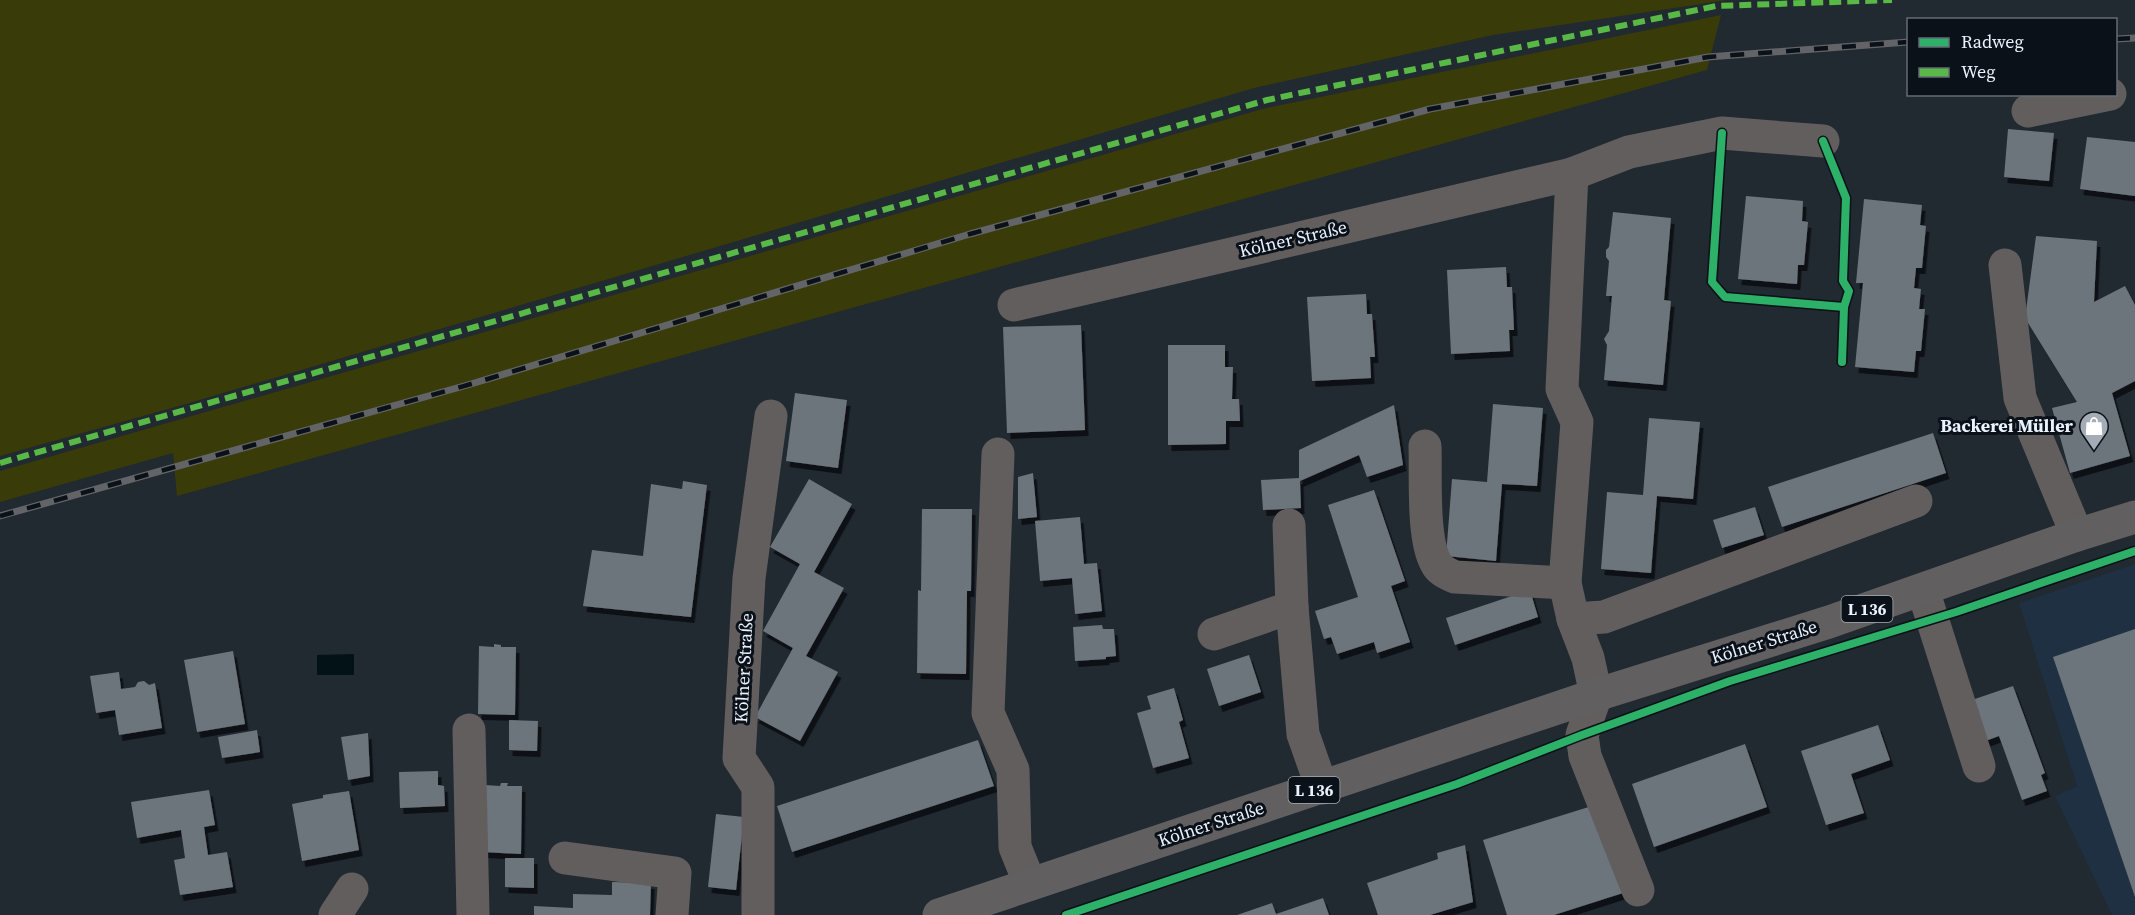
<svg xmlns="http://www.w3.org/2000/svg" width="2135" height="915" font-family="'Source Serif 4',serif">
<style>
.built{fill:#1e3041}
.green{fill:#393b09}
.water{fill:#031217}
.building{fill:#6d747b;filter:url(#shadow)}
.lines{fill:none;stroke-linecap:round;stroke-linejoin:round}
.minor{stroke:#625e5e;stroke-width:33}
.major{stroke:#625f60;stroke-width:33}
.rail-casing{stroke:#636468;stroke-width:7}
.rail{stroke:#0b1118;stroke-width:4.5;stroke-dasharray:14;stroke-linecap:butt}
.quiet{stroke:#58b947;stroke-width:6;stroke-dasharray:12 6;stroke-linecap:butt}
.cycleway-casing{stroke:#0b1118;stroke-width:11}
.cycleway{stroke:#2db169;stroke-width:8}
.labels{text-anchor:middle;stroke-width:6;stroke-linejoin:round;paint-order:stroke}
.shield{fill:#0b1118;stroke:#a7afb8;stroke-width:1.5}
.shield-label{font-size:16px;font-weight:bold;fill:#eaf3fd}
.street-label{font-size:18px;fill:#eaf3fd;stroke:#0b1118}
.poi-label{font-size:18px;font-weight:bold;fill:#eaf3fd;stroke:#0b1118;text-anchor:end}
</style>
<defs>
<filter id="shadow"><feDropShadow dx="3.5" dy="6" stdDeviation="0" flood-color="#0009"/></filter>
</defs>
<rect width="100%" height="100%" fill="#212931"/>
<polygon class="built" points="2135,564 2135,915 2112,915 2055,796 2077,786 2019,603"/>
<g class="green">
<polygon points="0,0 1728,0 1493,35 1254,88 186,404 0,456"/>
<polygon points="1721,15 1707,70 177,496 173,453 0,502 0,471 1266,108"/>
</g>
<polygon class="water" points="354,654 354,675 317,675 317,655"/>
<g class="building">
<polygon points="2008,129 2054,133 2049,181 2004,177"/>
<polygon points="2087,137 2135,142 2135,196 2080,189"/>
<polygon points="1746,196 1803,201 1802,221 1808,222 1804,265 1798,265 1797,284 1738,279"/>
<polygon points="1864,199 1922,205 1920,225 1926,226 1922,268 1916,268 1914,288 1921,289 1919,309 1925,309 1921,351 1916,351 1914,372 1855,367 1863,283 1856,283"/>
<polygon points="1613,212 1671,218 1664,300 1671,301 1663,385 1604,380 1607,345 1604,339 1609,331 1612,296 1606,296 1609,261 1606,257 1606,250 1609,247"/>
<polygon points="2036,236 2097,241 2094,302 2125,286 2135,305 2135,381 2112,393 2130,456 2070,473 2052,408 2077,402 2025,318"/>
<polygon points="1506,267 1507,287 1512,287 1514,330 1509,330 1510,351 1451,354 1447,270"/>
<polygon points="1366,294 1367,314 1372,314 1375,357 1370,357 1371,378 1312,381 1307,297"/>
<polygon points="1081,325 1085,430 1007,433 1003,327"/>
<polygon points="1168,345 1225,345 1225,367 1233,367 1232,399 1239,399 1240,421 1226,421 1226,444 1168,445"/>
<polygon points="795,393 847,400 838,468 786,461"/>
<polygon points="1493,404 1543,408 1537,486 1502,484 1496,561 1446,556 1452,479 1487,482"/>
<polygon points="1394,405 1403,465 1367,477 1359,455 1300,481 1301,508 1263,510 1261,480 1299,478 1299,450"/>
<polygon points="1649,418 1700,422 1693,499 1657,496 1651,573 1601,569 1607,492 1643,495"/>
<polygon points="1933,433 1946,473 1782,527 1768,487"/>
<polygon points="1033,473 1037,517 1018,519 1018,477"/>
<polygon points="809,479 852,504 814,572 844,588 806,656 838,672 800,741 755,717 793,648 763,631 800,564 770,547"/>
<polygon points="683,481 707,485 691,617 583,606 592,550 643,556 651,484 682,489"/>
<polygon points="1374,490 1405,581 1391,586 1410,642 1377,653 1374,642 1337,654 1331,637 1324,639 1315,611 1358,597 1328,505"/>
<polygon points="1755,507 1764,535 1722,548 1713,520"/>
<polygon points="922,509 972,509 971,591 967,591 966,674 917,673 918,590 921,591"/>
<polygon points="1080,517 1084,564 1097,563 1102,611 1075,614 1072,578 1040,581 1035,521"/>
<polygon points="1530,590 1538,617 1455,645 1446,618"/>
<polygon points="1102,625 1103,629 1114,629 1116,656 1106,657 1106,659 1075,661 1073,627"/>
<polygon points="2135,629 2135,897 2053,657"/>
<polygon points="494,644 501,645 501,647 516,647 515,715 478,714 479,646 494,647"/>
<polygon points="233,651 245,724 197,732 184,660"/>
<polygon points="1249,655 1261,692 1219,706 1207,669"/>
<polygon points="119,672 121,689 135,687 138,682 144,681 149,685 155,683 162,728 119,735 115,710 96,713 90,676"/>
<polygon points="2013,686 2045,773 2041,775 2047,791 2022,800 1999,736 1980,743 1972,700"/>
<polygon points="1174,688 1183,720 1179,722 1189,758 1153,768 1137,713 1151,709 1147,696"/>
<polygon points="509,720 538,721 537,751 509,750"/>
<polygon points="1878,725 1890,760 1851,774 1864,813 1826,825 1801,751"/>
<polygon points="257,730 260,752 222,758 218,737"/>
<polygon points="368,733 370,776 348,780 341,737"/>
<polygon points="978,740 994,786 792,852 777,806"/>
<polygon points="1745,744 1767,807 1654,847 1632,784"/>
<polygon points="438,771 438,785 444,786 445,806 400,808 399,772"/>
<polygon points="501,783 508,783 507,786 522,786 521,854 483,852 485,785 500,786"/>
<polygon points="209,790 215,825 204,827 208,855 227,852 233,887 180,895 174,860 185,858 181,830 137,838 131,802"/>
<polygon points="349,791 359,850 302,861 292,804 323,798 323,795"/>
<polygon points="1595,805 1623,893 1554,915 1507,915 1483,840"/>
<polygon points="716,814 744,817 736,890 708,887"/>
<polygon points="1465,845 1473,902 1430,915 1378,915 1367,883 1438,859 1437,853"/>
<polygon points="505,858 534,858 534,888 505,887"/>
<polygon points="612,882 651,883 650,915 534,915 534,906 573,908 573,894 612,895"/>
<polygon points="1323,898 1329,915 1237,915 1272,903 1276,914"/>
</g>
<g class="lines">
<g class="minor">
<polyline points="2028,111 2110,94"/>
<polyline points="2005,265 2020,398 2077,535"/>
<polyline points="1014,305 1572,174"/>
<path d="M1425,446C1426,475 1422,539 1436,563C1440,571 1448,574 1455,577L1565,583"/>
<polyline points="998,454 988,713 1013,770 1015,847 1030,884"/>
<polyline points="1923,590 1979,766"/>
<polyline points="1292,607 1303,734 1322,788"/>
<polyline points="1573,619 1604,617 1916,501"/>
<polyline points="1214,634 1292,607 1289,525"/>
<polyline points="469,730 473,915"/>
<polyline points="565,858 675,873 672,915"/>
<polyline points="1638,890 1585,756 1582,735 1596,695 1588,658 1573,619 1565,583 1577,422 1562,389 1572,174 1629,152 1722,133 1823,141"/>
<polyline points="335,915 352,889"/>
<polyline points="758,915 758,787 739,758 749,578 771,416"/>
</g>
<polyline class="major" points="939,915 1596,695 1829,622 2077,535 2135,517"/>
<g class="rail-casing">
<g id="rail">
<polyline points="2116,39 2135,38"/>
<polyline points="0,516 471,384 970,234 1430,109 1708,57 1908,42"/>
</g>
</g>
<use href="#rail" class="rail"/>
<polyline class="quiet" points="0,463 1267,100 1716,6 1892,0"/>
<g class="cycleway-casing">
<g id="cycleway">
<polyline points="1722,133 1712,282 1725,297 1844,307"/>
<polyline points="1823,141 1846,198 1843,281 1849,291 1844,307 1842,362"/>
<polyline points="1066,915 1457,784 1582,735 1730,681 1956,612 2135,551"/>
</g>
</g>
<use href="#cycleway" class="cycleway"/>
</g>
<defs>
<g id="shop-pin" transform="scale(1.5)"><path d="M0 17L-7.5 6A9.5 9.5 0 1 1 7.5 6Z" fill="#a4acb6" stroke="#0b1118"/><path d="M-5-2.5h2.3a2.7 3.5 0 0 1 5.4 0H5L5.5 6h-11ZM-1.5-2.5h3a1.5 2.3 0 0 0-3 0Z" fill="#fff"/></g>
</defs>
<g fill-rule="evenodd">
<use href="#shop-pin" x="2094" y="426"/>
</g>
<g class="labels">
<g class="shield">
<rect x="1841.5" y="596" width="51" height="26" rx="4.5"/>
<rect x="1288.5" y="777" width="51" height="26" rx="4.5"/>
</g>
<g class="shield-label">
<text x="1867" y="615">L 136</text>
<text x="1314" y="796">L 136</text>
</g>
<g class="street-label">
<text transform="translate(1293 239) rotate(-13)" y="6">Kölner Straße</text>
<text transform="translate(1764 642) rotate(-17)" y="6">Kölner Straße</text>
<text transform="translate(744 668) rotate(-87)" y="6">Kölner Straße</text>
<text transform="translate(1211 824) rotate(-18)" y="6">Kölner Straße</text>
</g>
<g class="poi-label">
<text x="2073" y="432">Backerei Müller</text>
</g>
</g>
<rect x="1907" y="18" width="210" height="78" fill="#0b1118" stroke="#646b74" stroke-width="1.5"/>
<rect x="1919" y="38" width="30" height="9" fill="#2db169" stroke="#646b74" stroke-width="1.5"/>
<text x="1961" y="48" font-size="18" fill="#eaf3fd">Radweg</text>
<rect x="1919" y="68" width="30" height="9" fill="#58b947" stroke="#646b74" stroke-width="1.5"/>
<text x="1961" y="78" font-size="18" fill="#eaf3fd">Weg</text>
</svg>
